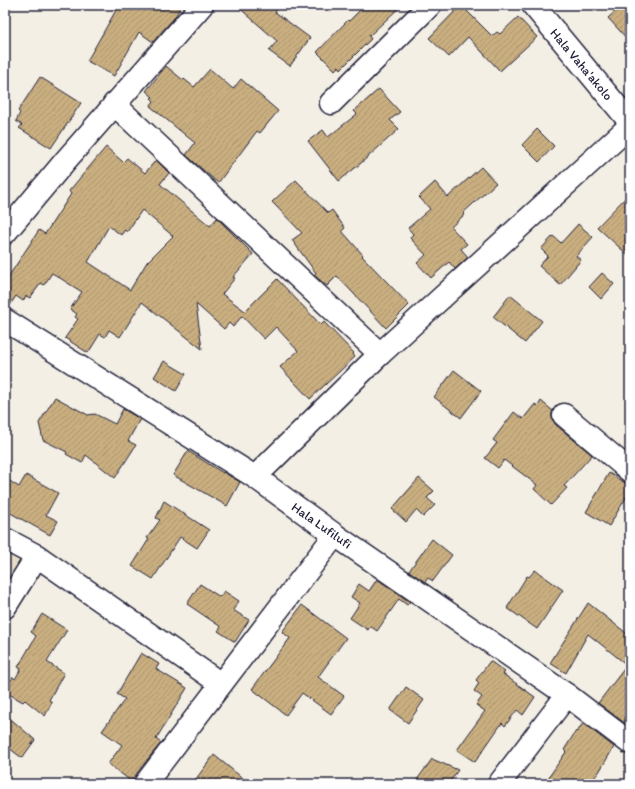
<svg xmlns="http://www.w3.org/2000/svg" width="635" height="789" font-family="Itim,sans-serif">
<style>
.built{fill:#e7dcc6}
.building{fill:url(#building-hatch);stroke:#22223b;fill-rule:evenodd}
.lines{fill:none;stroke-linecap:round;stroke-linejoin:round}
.street-casing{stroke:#22223b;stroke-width:25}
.secondary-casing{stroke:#22223b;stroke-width:25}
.street{stroke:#fff;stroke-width:22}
.secondary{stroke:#fff;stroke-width:22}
.labels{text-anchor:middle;stroke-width:4;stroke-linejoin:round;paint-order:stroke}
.street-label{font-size:13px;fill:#22223b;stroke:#fff}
</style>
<defs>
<pattern id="building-hatch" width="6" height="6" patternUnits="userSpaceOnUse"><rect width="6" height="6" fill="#c9ae7f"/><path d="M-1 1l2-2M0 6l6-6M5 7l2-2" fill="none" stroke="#ac956f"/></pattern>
</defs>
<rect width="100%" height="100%" fill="#f4efe5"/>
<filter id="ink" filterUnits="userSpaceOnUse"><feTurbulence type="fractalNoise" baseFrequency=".025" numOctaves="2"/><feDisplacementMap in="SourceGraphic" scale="8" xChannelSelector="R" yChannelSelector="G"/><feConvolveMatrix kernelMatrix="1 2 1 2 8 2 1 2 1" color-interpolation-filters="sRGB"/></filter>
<g filter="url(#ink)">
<polygon class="built" points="5,550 21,558 5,584"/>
<g class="building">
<polygon points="119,5 182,5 174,18 153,42 139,32 114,76 87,61"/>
<polygon points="236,5 280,5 275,12 310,38 290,66 269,51 277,41"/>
<polygon points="365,5 402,5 369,36 371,39 341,69 339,66 335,70 317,52 348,20 349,21"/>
<polygon points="461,5 492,36 497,32 500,34 518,17 537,37 500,71 468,37 449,57 429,38"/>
<polygon points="622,5 630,5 630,42 608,18"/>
<polygon points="166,66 183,80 184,79 194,87 210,69 233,89 241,79 278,111 260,133 257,131 218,183 186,155 195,143 150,106 154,101 151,98 153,97 146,91"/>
<polygon points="40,77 81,103 51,148 19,128 22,125 16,121 20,113 18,111"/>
<polygon points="379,89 400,112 390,120 399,129 360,164 339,181 308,141 323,130 328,137 357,114 354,111"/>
<polygon points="537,129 554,146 539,162 522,145"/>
<path d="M106,147L123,162L127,158L145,173L156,160L169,173L160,184L210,226L217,218L253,254L233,277L235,278L222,294L245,311L277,279L321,325L324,322L354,353L353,354L355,357L310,399L280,367L298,351L276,327L264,339L242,316L233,327L229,323L224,329L196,304L202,349L142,302L120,337L109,330L105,337L100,334L88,353L65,338L78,319L75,317L77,314L70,309L82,292L52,273L44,285L41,283L30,298L26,296L23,301L16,296L8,308H5V282L39,230L45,234L71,194L69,191ZM142,210L173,236L147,262L130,290L88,262L109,226L121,235L125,230L127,232Z"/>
<polygon points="481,167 496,183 463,213 464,215 451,227 467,244 461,249 468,257 455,269 449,262 431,278 417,263 426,255 410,238 413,234 408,228 430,209 419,197 435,182 448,197"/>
<polygon points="296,180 328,213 332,210 345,228 342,231 363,255 362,256 409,305 386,328 337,276 327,286 314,275 316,273 292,240 302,233 272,202"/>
<polygon points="630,193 630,257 597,227"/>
<polygon points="578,224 593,237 576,256 581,260 560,285 539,266 548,256 541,249 553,236 561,243"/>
<polygon points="602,273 614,284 601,299 589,287"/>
<polygon points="510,295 542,321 525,343 493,317"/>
<polygon points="164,361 186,374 176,391 154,377"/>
<polygon points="454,370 481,391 461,418 434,397"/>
<polygon points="55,397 88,415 95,414 115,424 123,409 140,419 128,441 136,445 115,478 86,455 82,463 66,454 67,452 43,440 39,423"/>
<polygon points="541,401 553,411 552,413 552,419 556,425 592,455 564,486 567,488 551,505 534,489 537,485 504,460 498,468 485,458 497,443 493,440 514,412 523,419 535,404 538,406"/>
<polygon points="188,451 223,473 223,472 240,482 227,506 173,475"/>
<polygon points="609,473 630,486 630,491 609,526 586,512"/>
<polygon points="26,475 58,493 46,515 58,521 50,535 5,510 5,478 19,487"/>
<polygon points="419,478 434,491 427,498 435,505 423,517 416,510 406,522 392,509"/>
<polygon points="164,501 209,530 197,548 180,537 153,579 132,566 149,539 147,538 160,520 156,518"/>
<polygon points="432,539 452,555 433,581 428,578 425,582 409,571"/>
<polygon points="535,570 563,590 537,629 507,608 527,576 529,577"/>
<polygon points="377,579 410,602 407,605 399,599 377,631 370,626 368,630 350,618 360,603 351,597 359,584 369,591"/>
<polygon points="200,584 220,597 224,591 239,601 233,610 249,620 235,642 218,631 221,627 187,604"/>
<polygon points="588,603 630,636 630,727 598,703 627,665 588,634 566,673 550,663"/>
<polygon points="302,605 346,638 318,677 344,696 331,714 302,693 286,715 252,689 290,638 282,632"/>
<polygon points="42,614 67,630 47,662 64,673 49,700 52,702 45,716 25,700 23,702 7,693 9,689 7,687 13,677 15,679 21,669 18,667 36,636 31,632"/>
<polygon points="141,653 159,664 156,669 187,688 156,739 161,743 151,755 131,781 108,764 122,745 102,731 125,699 117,694"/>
<polygon points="490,661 505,672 503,674 535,697 523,715 517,710 505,726 502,723 475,762 457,750 485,711 476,705 482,697 474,691 479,683 476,680"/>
<polygon points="406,687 424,700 408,723 390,710"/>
<polygon points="5,714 35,740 22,758 5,745"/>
<polygon points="583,723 614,747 599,772 589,784 544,784 566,752 564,750 576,731 577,732"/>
<polygon points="214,755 250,784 192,784"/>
<polygon points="432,759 458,770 448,784 414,784"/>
</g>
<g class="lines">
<g class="street-casing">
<g id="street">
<polyline points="331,103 430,5"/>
<polyline points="114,104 380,354"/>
<polyline points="5,233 66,160 202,5"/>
<polyline points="5,320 255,477 335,535 567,695 630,743"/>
<polyline points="564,415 630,471"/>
<polyline points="255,477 380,354 630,126"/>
<polyline points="5,539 37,556 221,684"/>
<polyline points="5,607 37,556"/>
<polyline points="145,784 335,535"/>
<polyline points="499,784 567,695"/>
</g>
</g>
<g class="secondary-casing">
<polyline id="secondary" points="533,5 630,122"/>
</g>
<use href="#street" class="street"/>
<use href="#secondary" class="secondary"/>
</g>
</g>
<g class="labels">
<g class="street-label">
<text transform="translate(582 64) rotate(50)" y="5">Hala Vaha'akolo</text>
<text transform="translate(322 525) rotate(35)" y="5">Hala Lufilufi</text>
</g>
</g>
<rect width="635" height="789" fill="none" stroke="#fff" stroke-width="20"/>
<rect x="10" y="10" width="615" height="769" fill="none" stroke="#22223b" stroke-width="1.5" filter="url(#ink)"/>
</svg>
